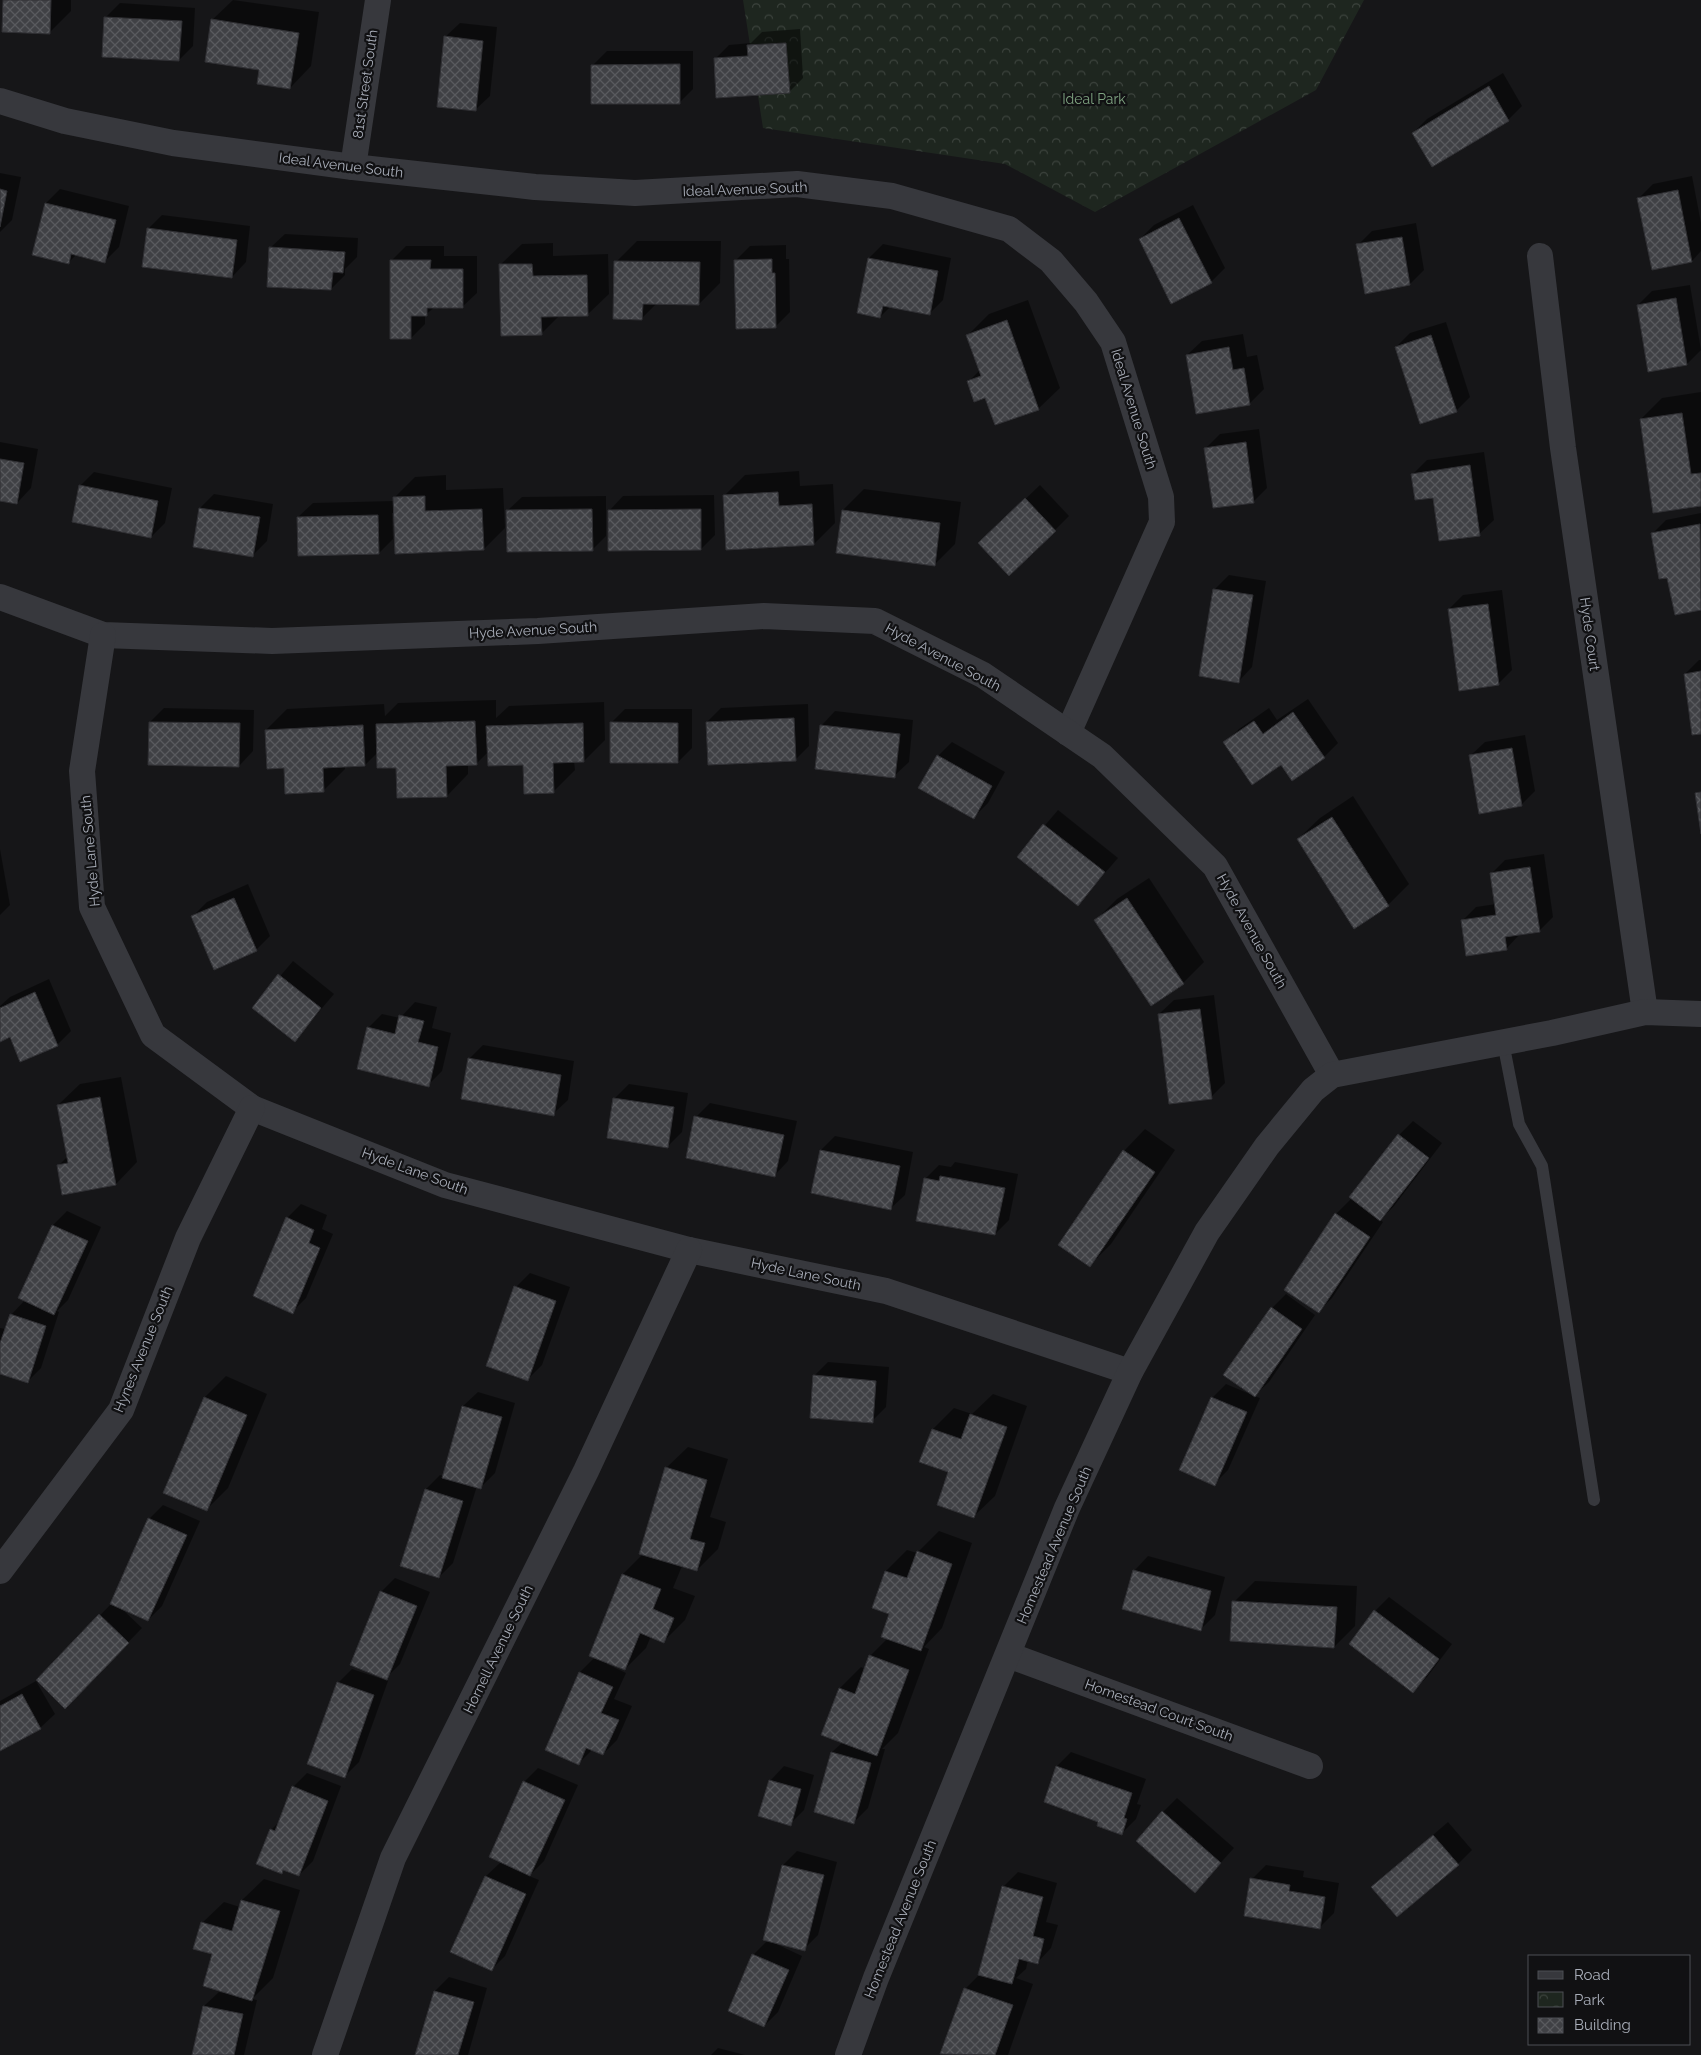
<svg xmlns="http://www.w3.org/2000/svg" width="1701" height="2055" font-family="Raleway,sans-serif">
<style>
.park{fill:url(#park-crowns)}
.shadow{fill:#0007}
.building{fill:url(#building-cross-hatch);stroke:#303034}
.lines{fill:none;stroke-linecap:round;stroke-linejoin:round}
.service{stroke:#37383d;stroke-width:12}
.minor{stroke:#37383d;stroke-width:26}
.labels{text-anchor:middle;stroke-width:4.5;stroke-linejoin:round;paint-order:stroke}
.street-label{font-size:14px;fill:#a8adb8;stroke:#111113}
.park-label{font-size:14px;fill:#7fa381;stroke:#111113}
</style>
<defs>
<pattern id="park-crowns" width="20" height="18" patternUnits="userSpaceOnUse" patternTransform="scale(1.25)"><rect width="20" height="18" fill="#1e261f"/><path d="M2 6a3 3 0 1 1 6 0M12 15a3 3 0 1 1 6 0" fill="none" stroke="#3c433d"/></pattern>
<pattern id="building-cross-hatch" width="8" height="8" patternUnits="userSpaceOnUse" patternTransform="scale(1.25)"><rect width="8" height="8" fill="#404145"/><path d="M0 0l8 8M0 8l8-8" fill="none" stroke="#595a5e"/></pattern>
</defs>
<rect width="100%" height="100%" fill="#161618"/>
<polygon class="park" points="743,0 1364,0 1316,90 1095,212 1005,164 763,128"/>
<g class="shadow">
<polygon points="5,0 71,0 71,11 50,32"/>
<polygon points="233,0 319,12 311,66 290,88 261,69 212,20"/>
<polygon points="120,3 195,8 193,46 179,60 103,55 106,17"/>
<polygon points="460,23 497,27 490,96 475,110 445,37"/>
<polygon points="800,29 803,78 789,92 715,59 729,45 751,43 762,32"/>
<polygon points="607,51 693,51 693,89 679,103 593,65"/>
<polygon points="1503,73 1522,106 1508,120 1433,165 1413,133 1427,119"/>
<polygon points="0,173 21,177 12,220 0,232"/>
<polygon points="1692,176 1701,223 1701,251 1692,261 1639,198 1653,184"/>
<polygon points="60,189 129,206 119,247 105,261 77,254 68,263 46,203"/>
<polygon points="1193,205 1225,268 1211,282 1140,239 1154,225"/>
<polygon points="162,215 250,226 246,262 232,277 148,229"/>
<polygon points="1416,223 1424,270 1410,284 1358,245 1372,231"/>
<polygon points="285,234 358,238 357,257 345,269 345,275 331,289 270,248"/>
<polygon points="637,241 721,241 720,283 699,304 657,303 642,318 616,262"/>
<polygon points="553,243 553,256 608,254 609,294 587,315 560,315 541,334 500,265 522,244"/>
<polygon points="883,244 951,258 943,300 929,314 890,307 880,317 869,258"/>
<polygon points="786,245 786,259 789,259 790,312 776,326 736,260 750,246"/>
<polygon points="406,246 444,246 444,256 477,256 477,293 462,307 435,307 425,315 425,324 411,338 392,260"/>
<polygon points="1690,285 1701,350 1687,364 1638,305 1652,291"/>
<polygon points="1028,300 1060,388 1038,409 986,396 968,382 980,370 968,335 989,314"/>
<polygon points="1446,322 1470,397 1456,411 1396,347 1410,333"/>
<polygon points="1243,334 1247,357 1257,355 1264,389 1250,403 1187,355 1202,341"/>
<polygon points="1701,392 1701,504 1641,419 1662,398"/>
<polygon points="1259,429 1267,488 1253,502 1206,448 1220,434"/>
<polygon points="0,442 38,449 31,488 17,503 0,499"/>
<polygon points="1484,452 1494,520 1479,534 1434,497 1413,474 1427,460"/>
<polygon points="799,471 800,486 833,484 835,523 814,544 724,496 745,475"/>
<polygon points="94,472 172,488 165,523 151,537 80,486"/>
<polygon points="446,475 446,490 503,488 505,528 484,549 394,513 392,513 393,539 379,553 298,517 313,503 394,501 394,498 415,477"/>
<polygon points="1040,485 1069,516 1055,530 994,529"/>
<polygon points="864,489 961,502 955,544 934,565 843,510"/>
<polygon points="214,494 273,504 267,541 253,555 200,508"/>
<polygon points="714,495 715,535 701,549 609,511 623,496"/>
<polygon points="606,496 606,536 592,550 507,511 522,497"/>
<polygon points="1701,513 1701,609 1676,614 1668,576 1652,534 1666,520"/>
<polygon points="1229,575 1266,581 1252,667 1238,682 1215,589"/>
<polygon points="1502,590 1512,670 1498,684 1449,609 1463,595"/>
<polygon points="1699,660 1701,660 1701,733 1685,674"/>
<polygon points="1308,699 1338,743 1324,757 1281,763 1225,743 1239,729 1269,708 1277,720"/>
<polygon points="496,700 496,718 509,706 604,702 605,740 584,761 574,761 575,770 553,792 524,763 488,752 476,764 468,764 468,774 447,796 397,766 378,752 365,765 345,766 345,769 324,790 286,792 285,766 266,730 287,709 384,704 385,716 398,703"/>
<polygon points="808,704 809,746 795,760 707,722 721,708"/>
<polygon points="164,708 254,710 253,751 239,766 150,722"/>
<polygon points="625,709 692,709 692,748 678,762 611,723"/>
<polygon points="835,711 913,720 909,762 894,776 821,726"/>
<polygon points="1525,735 1535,791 1521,805 1470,756 1485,742"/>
<polygon points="952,742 1005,772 988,803 974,817 938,756"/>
<polygon points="1353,796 1409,884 1388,905 1298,839 1320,818"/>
<polygon points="1058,810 1118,858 1078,904 1018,857"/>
<polygon points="0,849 10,905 0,915"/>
<polygon points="1544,854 1553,917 1539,931 1520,934 1506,949 1462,921 1476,907 1496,904 1491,874 1505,860"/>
<polygon points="1149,878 1204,962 1183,983 1096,920 1117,899"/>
<polygon points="248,884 270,936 256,950 193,916 207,902"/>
<polygon points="293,961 334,994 295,1040 254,1007"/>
<polygon points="49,979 71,1031 57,1045 11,1036 0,1040 0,1006 10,997"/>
<polygon points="1214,995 1225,1083 1211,1097 1159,1014 1174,1000"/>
<polygon points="415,1002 437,1007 432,1028 451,1033 442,1071 428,1085 368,1028 382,1014 400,1018"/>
<polygon points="483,1045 574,1061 568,1100 553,1114 469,1059"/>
<polygon points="121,1077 137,1162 116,1184 63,1193 58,1166 68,1156 58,1105 80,1084"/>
<polygon points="629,1084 688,1093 682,1132 668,1146 615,1098"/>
<polygon points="710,1103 797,1121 788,1161 774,1176 696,1117"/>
<polygon points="1413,1121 1442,1143 1394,1206 1380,1220 1383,1222 1332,1298 1318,1312 1336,1214 1352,1198 1399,1135"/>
<polygon points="1145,1129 1175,1150 1111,1244 1090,1265 1060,1245 1124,1151"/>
<polygon points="835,1136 913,1152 905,1195 890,1209 821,1150"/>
<polygon points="955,1162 1018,1174 1009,1220 995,1234 925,1179 939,1165 951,1167"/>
<polygon points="301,1204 327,1215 322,1229 333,1234 306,1298 292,1312 287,1218"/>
<polygon points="67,1211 101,1227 68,1300 57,1311 59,1312 41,1368 27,1382 0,1373 0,1328 6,1329 11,1315 25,1300 20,1298 53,1225"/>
<polygon points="530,1273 570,1287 542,1365 528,1379 516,1287"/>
<polygon points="1286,1294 1315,1315 1269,1382 1254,1396 1260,1398 1228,1470 1214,1484 1212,1398 1226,1384 1250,1394 1272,1308"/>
<polygon points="828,1362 889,1367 886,1407 872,1421 814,1376"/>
<polygon points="226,1376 267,1394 228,1488 206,1510 165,1492 205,1397"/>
<polygon points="478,1392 515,1403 495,1473 481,1487 477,1486 453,1563 439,1577 402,1565 426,1489 440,1475 443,1476 463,1406"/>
<polygon points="993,1394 1027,1406 995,1496 973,1517 950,1472 921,1461 933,1429 954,1408 972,1414"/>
<polygon points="688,1447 728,1459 710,1517 726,1522 718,1549 697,1570 682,1566 673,1588 695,1596 685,1620 664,1641 651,1636 646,1648 625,1669 608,1662 607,1664 626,1673 614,1699 632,1706 617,1740 603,1754 593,1749 579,1763 580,1672 595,1657 591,1656 623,1574 643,1554 666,1468"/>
<polygon points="163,1505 200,1521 162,1606 148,1620 121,1608 142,1628 79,1693 37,1680 111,1604 149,1519"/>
<polygon points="939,1531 972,1543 942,1628 924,1647 929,1649 898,1733 882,1749 885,1749 868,1808 854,1822 815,1811 832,1752 843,1742 822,1734 840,1688 861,1667 865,1669 870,1656 888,1638 890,1613 873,1607 886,1571 907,1550 917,1553"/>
<polygon points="1148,1556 1225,1577 1215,1615 1201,1629 1134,1571"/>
<polygon points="395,1578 430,1592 400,1664 386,1678 381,1592"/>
<polygon points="1255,1581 1357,1586 1355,1626 1334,1647 1234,1602"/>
<polygon points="1389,1597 1452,1644 1427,1677 1413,1691 1375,1611"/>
<polygon points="352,1669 388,1681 359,1762 345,1776 338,1683"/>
<polygon points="36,1681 55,1714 40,1728 0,1750 0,1701"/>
<polygon points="1071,1752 1146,1779 1137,1804 1141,1805 1136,1819 1122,1833 1100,1821 1057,1766"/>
<polygon points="784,1766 814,1775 804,1810 790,1824 770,1781"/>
<polygon points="538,1768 578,1785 544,1861 529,1876 539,1880 505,1956 491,1970 452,1952 486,1876 501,1862 490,1857 524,1782"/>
<polygon points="307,1773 341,1786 313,1861 299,1875 285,1869 282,1872 271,1830 280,1821 293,1787"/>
<polygon points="1177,1798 1234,1848 1195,1891 1163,1812"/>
<polygon points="1448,1822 1472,1850 1458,1864 1373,1887"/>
<polygon points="797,1851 837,1862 818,1935 804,1949 770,1941 802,1956 778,2012 764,2026 753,1955 768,1940 783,1865"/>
<polygon points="1266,1865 1304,1871 1303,1877 1339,1883 1334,1913 1320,1927 1252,1879"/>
<polygon points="1018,1872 1057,1883 1046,1922 1058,1925 1051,1948 1037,1963 1028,1960 1026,1969 1016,1978 1033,1984 1008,2055 942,2054 965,1989 980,1974 1004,1886"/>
<polygon points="264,1879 300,1890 273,1978 252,1999 257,2000 244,2055 194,2055 204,2006 219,1992 229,1994 230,1992 202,1923 224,1902 240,1907 242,1900"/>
<polygon points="449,1977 487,1988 468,2055 417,2055 435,1991"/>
<polygon points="718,2048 745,2055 711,2055"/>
</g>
<g class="building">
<polygon points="3,0 51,0 50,34 2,32"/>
<polygon points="104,17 182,21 179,61 102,57"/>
<polygon points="211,19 299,33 290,89 257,84 259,70 205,62"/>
<polygon points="444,36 483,41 476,111 437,107"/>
<polygon points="786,43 790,93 716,98 714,58 748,56 747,45"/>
<polygon points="680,64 680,104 591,104 591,65"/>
<polygon points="1489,86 1509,121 1432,167 1412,133"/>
<polygon points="0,189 7,191 0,227"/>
<polygon points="1678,190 1692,262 1652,270 1637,198"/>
<polygon points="45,203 116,220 105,263 71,254 69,264 32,255"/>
<polygon points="1179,218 1212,283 1171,304 1139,239"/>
<polygon points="147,228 237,240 232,278 142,267"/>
<polygon points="1402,237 1410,285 1365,294 1356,244"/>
<polygon points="269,247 345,252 343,273 333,272 331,290 267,287"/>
<polygon points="868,258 938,271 930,315 883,306 880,318 857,313"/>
<polygon points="772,259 772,273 775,273 776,328 736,329 734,260"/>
<polygon points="390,260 431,260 430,269 463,269 463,308 427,308 427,316 411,316 411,339 390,339"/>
<polygon points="614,261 700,262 699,305 643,304 642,320 613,319"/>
<polygon points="499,264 532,264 533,276 587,275 588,316 541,317 542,335 501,336"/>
<polygon points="1676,298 1687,365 1648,372 1637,305"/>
<polygon points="1007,320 1039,410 995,425 985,398 974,402 967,381 981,376 966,335"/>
<polygon points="1431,335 1457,412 1420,424 1395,347"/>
<polygon points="1229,347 1233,370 1244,368 1250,405 1196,414 1186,355"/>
<polygon points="1682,413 1691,474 1701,473 1701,506 1653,513 1640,419"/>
<polygon points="1246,442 1254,503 1213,508 1204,448"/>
<polygon points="0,459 24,463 17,504 0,501"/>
<polygon points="1470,465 1480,536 1439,541 1433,498 1415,500 1411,474"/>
<polygon points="79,485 158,501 151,538 72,522"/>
<polygon points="778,492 779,506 812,504 814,545 726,550 723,495"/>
<polygon points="425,496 425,511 482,509 484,550 395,554 393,497"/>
<polygon points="1025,498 1056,531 1009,576 978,543"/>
<polygon points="199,508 260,517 253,557 193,547"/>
<polygon points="592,509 593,551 507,552 506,510"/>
<polygon points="701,509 701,550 608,551 608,510"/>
<polygon points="842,510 940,523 935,566 836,553"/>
<polygon points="378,515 379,554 298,556 297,517"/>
<polygon points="1700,524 1701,610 1675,615 1667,578 1659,579 1651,533"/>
<polygon points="1213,589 1253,595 1239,683 1199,676"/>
<polygon points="1488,604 1499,685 1459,691 1448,609"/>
<polygon points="1701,671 1701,734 1692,735 1684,674"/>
<polygon points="1293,712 1325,758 1292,781 1281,765 1252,785 1223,742 1254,721 1263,734"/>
<polygon points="794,718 796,761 708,765 706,722"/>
<polygon points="475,721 477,765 446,766 447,797 397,798 396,768 377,768 376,724"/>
<polygon points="149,722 240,723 239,767 148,765"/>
<polygon points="610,722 678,723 678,763 610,763"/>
<polygon points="583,723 584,762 553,763 554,793 524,794 523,765 488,766 486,726"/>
<polygon points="363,725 365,766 323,768 324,792 285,794 284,768 267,769 265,730"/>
<polygon points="820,725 900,734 895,778 815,769"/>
<polygon points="1512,748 1522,806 1479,814 1469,755"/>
<polygon points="937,755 992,786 974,819 918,788"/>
<polygon points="1701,792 1701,834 1695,793"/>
<polygon points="1332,817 1389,906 1354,929 1297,839"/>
<polygon points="1043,824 1105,872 1078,906 1017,857"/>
<polygon points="1530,867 1540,932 1505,937 1507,950 1466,956 1461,920 1496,915 1490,873"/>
<polygon points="234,898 257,951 214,970 191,916"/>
<polygon points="1127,898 1184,984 1151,1006 1094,920"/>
<polygon points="278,974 321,1008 295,1042 252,1008"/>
<polygon points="35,992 58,1046 20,1062 10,1037 0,1042 0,1008"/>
<polygon points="1200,1009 1212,1099 1169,1104 1158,1014"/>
<polygon points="399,1015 424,1021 418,1042 438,1047 429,1087 357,1069 367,1027 395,1034"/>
<polygon points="468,1058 561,1075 554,1116 461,1099"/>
<polygon points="100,1097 116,1185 62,1195 57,1165 68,1163 57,1105"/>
<polygon points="613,1098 674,1107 668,1148 607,1138"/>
<polygon points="694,1116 784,1135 775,1177 686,1158"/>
<polygon points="1398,1134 1429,1158 1380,1221 1349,1197"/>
<polygon points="820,1150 900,1166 891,1210 811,1193"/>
<polygon points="1123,1150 1155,1172 1090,1267 1058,1245"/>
<polygon points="940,1176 1005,1188 995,1235 916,1221 924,1178 939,1181"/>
<polygon points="1335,1213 1370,1237 1319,1313 1284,1290"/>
<polygon points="286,1217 314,1230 309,1243 320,1248 293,1314 253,1296"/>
<polygon points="52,1225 88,1241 54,1315 18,1298"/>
<polygon points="514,1286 556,1301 528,1381 486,1366"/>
<polygon points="1271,1307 1302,1329 1255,1397 1223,1375"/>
<polygon points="10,1314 46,1326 28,1383 0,1374 0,1343"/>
<polygon points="813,1375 876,1381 873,1423 810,1418"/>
<polygon points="204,1397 247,1415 207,1511 163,1493"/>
<polygon points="1211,1397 1247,1412 1215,1486 1179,1470"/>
<polygon points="462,1406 502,1417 481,1489 442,1478"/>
<polygon points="970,1414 1007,1427 974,1518 937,1505 948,1472 919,1462 932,1429 961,1439"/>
<polygon points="665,1467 707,1480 690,1539 705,1543 697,1571 639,1554"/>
<polygon points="425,1489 463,1501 439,1578 400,1566"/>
<polygon points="148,1518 187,1535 148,1621 110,1604"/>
<polygon points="917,1551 952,1564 921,1651 881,1637 889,1614 872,1608 885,1571 907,1578"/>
<polygon points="1133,1570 1211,1591 1201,1631 1122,1609"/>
<polygon points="622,1574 661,1589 653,1609 674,1618 664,1643 640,1633 625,1670 589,1656"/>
<polygon points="380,1591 417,1606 387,1680 350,1665"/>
<polygon points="1232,1601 1337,1607 1334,1648 1230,1641"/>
<polygon points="1374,1610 1439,1659 1413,1693 1349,1644"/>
<polygon points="99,1614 129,1643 65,1709 36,1680"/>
<polygon points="869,1655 909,1670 877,1756 821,1735 839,1688 855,1694"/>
<polygon points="579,1672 613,1687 601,1713 619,1720 603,1755 586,1748 579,1765 545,1750"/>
<polygon points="337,1682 374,1695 345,1778 307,1764"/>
<polygon points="22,1694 41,1729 0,1751 0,1706"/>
<polygon points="831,1752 871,1763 854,1824 814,1812"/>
<polygon points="1056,1766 1132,1793 1124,1818 1127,1819 1122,1835 1097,1826 1098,1822 1044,1802"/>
<polygon points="769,1780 801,1789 791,1826 758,1816"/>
<polygon points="523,1781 565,1800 530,1876 489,1857"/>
<polygon points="292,1786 328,1801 299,1876 283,1870 282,1874 256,1864 270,1829 275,1831"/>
<polygon points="1162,1811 1221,1863 1195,1893 1136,1841"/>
<polygon points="1433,1835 1459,1865 1397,1917 1371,1887"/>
<polygon points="782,1865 824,1875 805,1951 763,1940"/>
<polygon points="485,1876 526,1894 492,1971 450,1952"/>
<polygon points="1250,1878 1290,1885 1289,1891 1325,1897 1320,1929 1244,1916"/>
<polygon points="1002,1886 1043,1897 1033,1936 1044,1939 1038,1964 1019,1959 1012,1984 978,1975"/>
<polygon points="241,1900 280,1911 252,2001 203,1986 212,1954 193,1949 201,1922 232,1931"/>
<polygon points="752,1954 789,1970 764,2027 728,2011"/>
<polygon points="964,1988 1013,2005 995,2055 940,2054"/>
<polygon points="434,1991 474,2002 458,2055 415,2055"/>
<polygon points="203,2006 243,2014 234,2055 192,2055"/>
</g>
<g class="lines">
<polyline class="service" points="1503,1042 1519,1124 1542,1166 1594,1500"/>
<g class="minor">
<polyline points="0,101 65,121 173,143 353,167 535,187 635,193 797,184 892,196 1009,229 1051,261 1086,302 1113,342 1161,497 1162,522 1068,733"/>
<polyline points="353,167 378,0"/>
<polyline points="1540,256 1563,448 1645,1012"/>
<polyline points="0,597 103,635 272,641 538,631 764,616 875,621 983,675 1102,756 1215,866 1332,1075"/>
<polyline points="103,635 82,771 92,907 153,1035 252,1108 445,1185 689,1250 886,1291 1130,1372"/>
<polyline points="0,1571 121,1410 188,1238 252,1108"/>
<polyline points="1008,1655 1310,1766"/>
<polyline points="325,2055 393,1858 586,1471 689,1250"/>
<polyline points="848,2055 876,1978 1067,1508 1130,1372 1207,1232 1267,1146 1313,1090 1332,1075 1552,1033 1645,1012 1701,1014"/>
</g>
</g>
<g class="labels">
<g class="street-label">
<text transform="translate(365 84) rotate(-82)" y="5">81st Street South</text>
<text transform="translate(341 165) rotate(7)" y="5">Ideal Avenue South</text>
<text transform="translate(745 189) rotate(-2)" y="5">Ideal Avenue South</text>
<text transform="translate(1134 409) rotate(73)" y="5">Ideal Avenue South</text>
<text transform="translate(533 630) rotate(-3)" y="5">Hyde Avenue South</text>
<text transform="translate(1590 634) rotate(82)" y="5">Hyde Court</text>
<text transform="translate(943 657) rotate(28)" y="5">Hyde Avenue South</text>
<text transform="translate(90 851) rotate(-95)" y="5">Hyde Lane South</text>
<text transform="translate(1252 931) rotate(61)" y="5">Hyde Avenue South</text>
<text transform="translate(415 1171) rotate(20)" y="5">Hyde Lane South</text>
<text transform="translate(806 1274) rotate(12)" y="5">Hyde Lane South</text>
<text transform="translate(143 1349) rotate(-68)" y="5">Hynes Avenue South</text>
<text transform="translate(1054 1545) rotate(-67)" y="5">Homestead Avenue South</text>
<text transform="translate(498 1649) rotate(-64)" y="5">Hornell Avenue South</text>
<text transform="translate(1159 1710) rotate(20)" y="5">Homestead Court South</text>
<text transform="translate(900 1919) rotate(-68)" y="5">Homestead Avenue South</text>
</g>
<g class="park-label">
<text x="1094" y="104">Ideal Park</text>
</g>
</g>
<rect x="1528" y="1955" width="162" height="90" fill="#111113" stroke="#4d4f55"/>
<rect x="1538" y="1971" width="25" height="8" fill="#37383d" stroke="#4d4f55"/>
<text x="1574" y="1980" font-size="15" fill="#a8adb8">Road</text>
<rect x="1538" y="1992" width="25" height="15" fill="url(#park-crowns)" stroke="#4d4f55"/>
<text x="1574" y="2005" font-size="15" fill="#a8adb8">Park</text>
<rect x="1538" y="2018" width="25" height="15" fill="url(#building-cross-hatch)" stroke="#4d4f55"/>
<text x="1574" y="2030" font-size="15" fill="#a8adb8">Building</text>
</svg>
